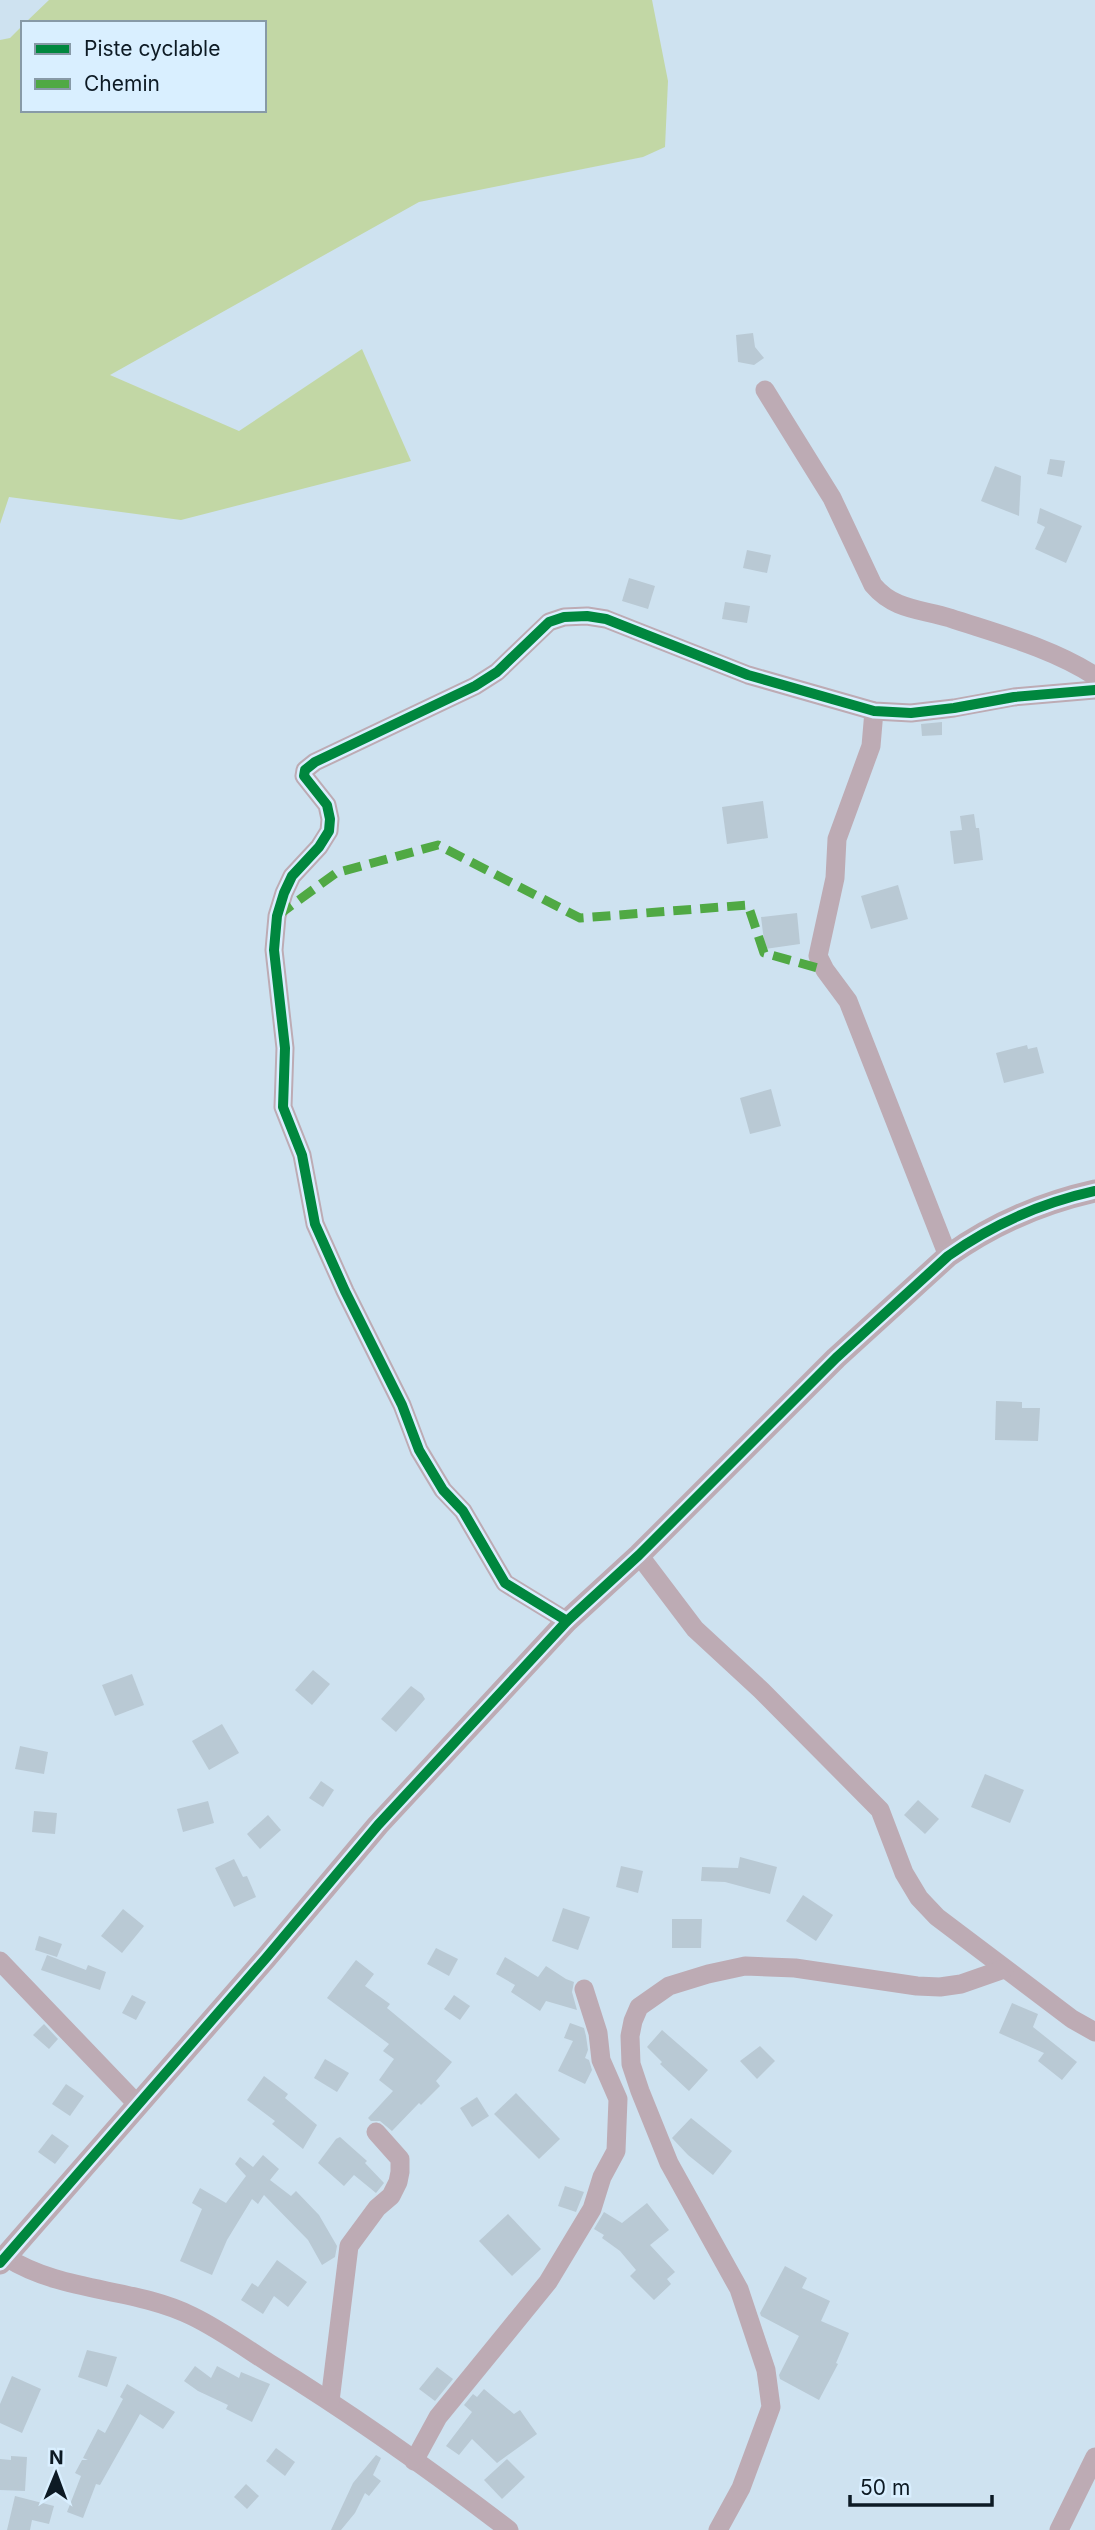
<svg xmlns="http://www.w3.org/2000/svg" width="1095" height="2530" font-family="Inter,sans-serif">
<style>
.green{fill:#c2d7a5}
.building{fill:#b9c9d4}
.lines{fill:none;stroke-linecap:round;stroke-linejoin:round}
.minor{stroke:#bdabb4;stroke-width:19}
.tertiary{stroke:#bdabb4;stroke-width:23}
.quiet{stroke:#50a944;stroke-width:9;stroke-dasharray:18 9;stroke-linecap:butt}
.cycleway-casing{stroke:#d9efff;stroke-width:15}
.cycleway{stroke:#00873e;stroke-width:10}
</style>
<rect width="100%" height="100%" fill="#cee2f0"/>
<polygon class="green" points="49,0 652,0 668,81 665,147 643,157 419,202 110,375 239,431 362,349 411,461 181,520 9,497 0,524 0,40 10,38 23,25 23,110 264,110 264,23 25,23"/>
<g class="building">
<polygon points="753,333 755,347 764,358 754,365 738,362 736,335"/>
<polygon points="1050,459 1065,461 1062,477 1047,474"/>
<polygon points="995,466 1021,476 1019,516 981,501"/>
<polygon points="1040,508 1082,526 1066,563 1035,549 1045,527 1037,523"/>
<polygon points="747,550 771,555 767,573 743,568"/>
<polygon points="629,578 655,586 648,609 622,601"/>
<polygon points="725,602 750,606 747,623 722,619"/>
<polygon points="942,722 942,735 922,736 921,724"/>
<polygon points="763,801 768,838 727,844 722,807"/>
<polygon points="974,814 976,828 979,828 983,860 954,864 950,831 962,830 960,816"/>
<polygon points="898,885 908,919 871,929 861,896"/>
<polygon points="797,913 800,944 765,949 761,917"/>
<polygon points="1027,1045 1028,1049 1037,1047 1044,1073 1004,1083 996,1053"/>
<polygon points="771,1089 781,1126 750,1134 740,1098"/>
<polygon points="996,1401 1022,1402 1022,1408 1040,1408 1038,1441 995,1440"/>
<polygon points="313,1670 330,1684 312,1705 295,1690"/>
<polygon points="132,1674 144,1705 115,1716 102,1685"/>
<polygon points="411,1686 422,1694 425,1699 396,1732 381,1719"/>
<polygon points="222,1724 239,1753 209,1770 192,1741"/>
<polygon points="20,1746 48,1752 44,1774 15,1769"/>
<polygon points="985,1774 1024,1790 1010,1823 971,1807"/>
<polygon points="321,1781 334,1790 323,1807 309,1798"/>
<polygon points="918,1800 939,1819 925,1834 904,1815"/>
<polygon points="208,1801 214,1823 183,1832 177,1809"/>
<polygon points="34,1811 57,1813 55,1834 32,1832"/>
<polygon points="268,1815 281,1830 260,1849 247,1834"/>
<polygon points="740,1857 777,1867 770,1894 725,1882 701,1881 702,1867 738,1868"/>
<polygon points="234,1859 243,1877 247,1876 256,1897 234,1907 215,1868"/>
<polygon points="621,1866 643,1871 638,1893 616,1887"/>
<polygon points="803,1895 833,1915 816,1941 786,1921"/>
<polygon points="563,1908 590,1917 578,1950 552,1941"/>
<polygon points="123,1909 144,1926 122,1953 101,1936"/>
<polygon points="672,1919 702,1919 701,1948 672,1948"/>
<polygon points="39,1936 62,1944 57,1957 35,1950"/>
<polygon points="436,1948 458,1959 449,1976 427,1964"/>
<polygon points="47,1955 86,1970 88,1965 106,1972 100,1990 41,1970"/>
<polygon points="505,1957 538,1977 546,1966 566,1979 574,1982 572,1992 577,2010 546,2001 540,2011 511,1992 515,1985 496,1974"/>
<polygon points="356,1960 374,1974 365,1986 390,2004 387,2008 452,2062 436,2081 440,2086 421,2105 419,2103 392,2131 380,2121 371,2121 368,2118 393,2091 379,2080 394,2059 383,2051 389,2044 327,1998"/>
<polygon points="132,1995 146,2002 136,2020 122,2013"/>
<polygon points="454,1995 470,2006 460,2020 444,2009"/>
<polygon points="1012,2003 1038,2014 1033,2027 1077,2062 1062,2080 1038,2061 1044,2053 999,2033"/>
<polygon points="570,2023 584,2028 586,2036 588,2050 585,2058 589,2060 592,2070 585,2084 558,2071 573,2041 564,2038"/>
<polygon points="44,2024 58,2039 49,2049 33,2035"/>
<polygon points="662,2030 708,2070 689,2091 660,2064 662,2062 647,2047"/>
<polygon points="760,2046 775,2061 757,2079 740,2061"/>
<polygon points="325,2059 349,2073 337,2092 314,2078"/>
<polygon points="264,2076 288,2094 285,2098 317,2125 303,2149 272,2124 275,2121 247,2100"/>
<polygon points="66,2084 84,2096 70,2116 52,2104"/>
<polygon points="516,2093 560,2139 539,2159 494,2114"/>
<polygon points="477,2097 489,2116 472,2127 460,2108"/>
<polygon points="691,2118 732,2151 713,2175 688,2155 672,2138"/>
<polygon points="52,2134 69,2146 55,2164 38,2152"/>
<polygon points="340,2137 367,2161 365,2163 384,2183 376,2193 354,2175 344,2186 318,2163 336,2139"/>
<polygon points="263,2155 279,2169 270,2180 291,2196 296,2191 319,2215 337,2246 335,2257 322,2265 308,2240 264,2195 258,2204 252,2199 227,2240 212,2275 180,2261 202,2209 192,2203 200,2188 226,2203 246,2176 235,2164 240,2157 253,2167"/>
<polygon points="565,2186 584,2192 576,2212 558,2206"/>
<polygon points="647,2203 669,2230 650,2245 675,2272 667,2279 671,2284 654,2300 630,2276 636,2270 620,2251 602,2238 604,2235 594,2229 604,2212 622,2223"/>
<polygon points="508,2214 541,2249 512,2276 479,2241"/>
<polygon points="277,2260 307,2282 288,2307 274,2296 263,2314 241,2300 252,2283 258,2287"/>
<polygon points="785,2266 807,2278 802,2288 830,2301 821,2321 849,2333 836,2363 838,2364 819,2400 780,2379 779,2375 799,2336 761,2316 760,2313"/>
<polygon points="87,2350 117,2357 107,2387 78,2377"/>
<polygon points="195,2366 211,2378 217,2366 239,2378 241,2372 270,2384 252,2422 226,2409 228,2405 198,2391 184,2381"/>
<polygon points="437,2367 453,2379 435,2401 419,2389"/>
<polygon points="12,2376 41,2389 22,2433 0,2423 0,2404"/>
<polygon points="127,2384 175,2412 163,2429 140,2414 100,2485 96,2484 83,2518 67,2512 81,2476 75,2473 82,2460 88,2460 83,2458 98,2429 105,2433 123,2399 120,2397"/>
<polygon points="484,2389 514,2414 520,2410 537,2434 497,2463 472,2439 459,2455 446,2446 472,2412 464,2405 473,2394 477,2397"/>
<polygon points="276,2448 295,2462 285,2476 266,2461"/>
<polygon points="376,2455 381,2458 373,2475 381,2481 369,2496 365,2493 355,2513 341,2530 331,2530 353,2483"/>
<polygon points="11,2456 27,2457 25,2491 0,2490 0,2459 11,2460"/>
<polygon points="507,2459 525,2477 502,2499 484,2480"/>
<polygon points="246,2484 259,2496 247,2509 234,2497"/>
<polygon points="15,2496 54,2506 49,2524 32,2520 30,2530 7,2530"/>
</g>
<g class="lines">
<g class="minor">
<path d="M765,390L832,498L873,585C894,610 920,609 950,618C998,634 1052,648 1095,676"/>
<polyline points="874,711 871,746 837,839 835,878 818,956 825,970 848,1001 948,1256"/>
<polyline points="639,1555 695,1629 761,1690 880,1810 904,1873 919,1898 937,1917 1072,2019 1095,2032"/>
<polyline points="567,1621 505,1583 463,1511 443,1490 419,1450 402,1405 345,1291 315,1224 302,1155 283,1107 285,1048 274,950 277,916 284,893 292,876 319,847 329,831 330,819 327,805 304,776 305,770 315,762 475,686 497,672 549,622 564,617 587,616 606,619 748,675 874,711 911,713 954,708 1014,697 1095,690"/>
<polyline points="0,1961 138,2105"/>
<path d="M6,2257C62,2293 133,2287 192,2316C219,2329 244,2347 269,2363C352,2414 432,2471 509,2530"/>
<polyline points="330,2401 349,2246 377,2208 391,2196 398,2182 400,2172 400,2159 376,2132"/>
<polyline points="414,2461 438,2417 548,2282 592,2209 602,2177 616,2151 618,2099 601,2060 598,2033 584,1989"/>
<polyline points="718,2530 741,2488 771,2407 766,2370 739,2289 669,2163 640,2091 631,2064 630,2036 633,2021 639,2007 669,1986 708,1974 745,1966 795,1968 917,1986 940,1987 961,1984 1004,1969"/>
<polyline points="1059,2530 1095,2457"/>
</g>
<path class="tertiary" d="M0,2263L266,1958L378,1825L567,1621L639,1555L836,1358L948,1256C993,1224 1041,1203 1095,1191"/>
<polyline class="quiet" points="277,916 336,873 438,845 580,918 748,905 764,953 825,970"/>
<g class="cycleway-casing">
<g id="cycleway">
<polyline points="567,1621 505,1583 463,1511 443,1490 419,1450 402,1405 345,1291 315,1224 302,1155 283,1107 285,1048 274,950 277,916 284,893 292,876 319,847 329,831 330,819 327,805 304,776 305,770 315,762 475,686 497,672 549,622 564,617 587,616 606,619 748,675 874,711 911,713 954,708 1014,697 1095,690"/>
<path d="M0,2263L266,1958L378,1825L567,1621L639,1555L836,1358L948,1256C993,1224 1041,1203 1095,1191"/>
</g>
</g>
<use href="#cycleway" class="cycleway"/>
</g>
<rect x="21" y="21" width="245" height="91" fill="#d9efff" stroke="#879aa7" stroke-width="2"/>
<rect x="35" y="44" width="35" height="10" fill="#00873e" stroke="#879aa7" stroke-width="2"/>
<text x="84" y="56" font-size="21" fill="#0d1a24">Piste cyclable</text>
<rect x="35" y="79" width="35" height="10" fill="#50a944" stroke="#879aa7" stroke-width="2"/>
<text x="84" y="91" font-size="21" fill="#0d1a24">Chemin</text>
<g transform="translate(56 2474) rotate(1)" stroke="#d9efff" stroke-width="5" paint-order="stroke">
<path d="M0-5L12 26L0 18L-12 26Z" fill="#0d1a24"/>
<text y="-10" font-size="19" font-weight="bold" text-anchor="middle" fill="#0d1a24">N</text>
</g>
<path d="M850 2495v10h142v-10" fill="none" stroke="#0d1a24" stroke-width="3.5"/>
<text x="860" y="2495" font-size="21" fill="#0d1a24" stroke="#d9efff" stroke-width="5" paint-order="stroke">50 m</text>
</svg>
